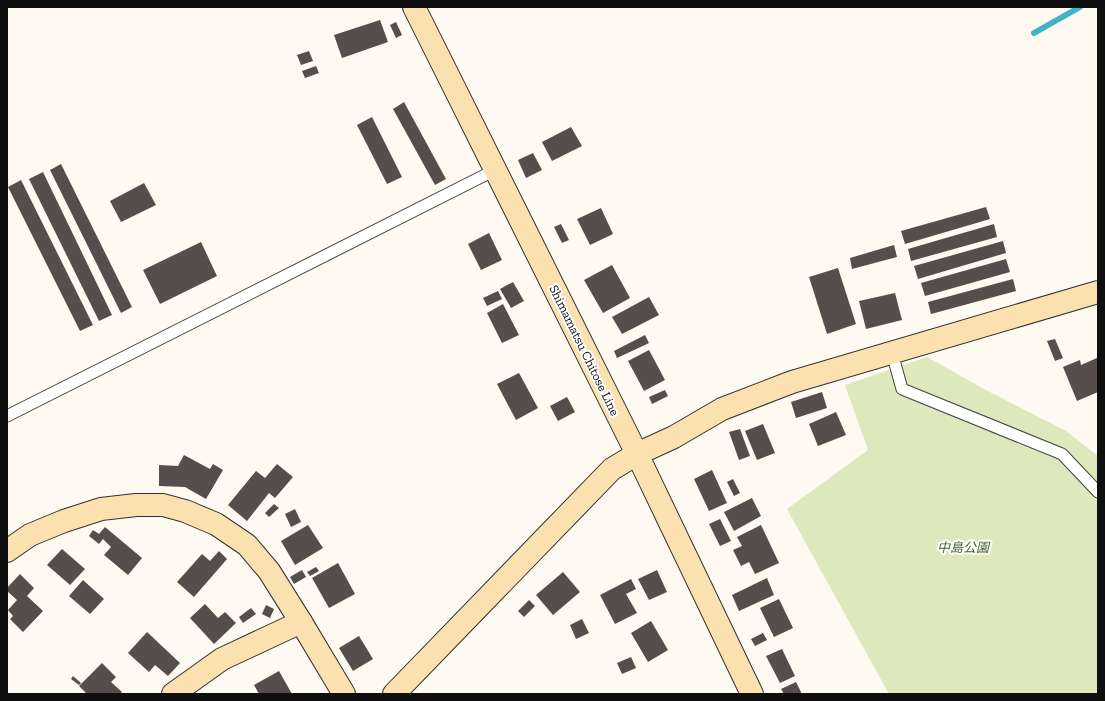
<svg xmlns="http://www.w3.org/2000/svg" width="1105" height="701" font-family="'Zilla Slab','Noto Sans JP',serif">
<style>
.green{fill:#dde8bc}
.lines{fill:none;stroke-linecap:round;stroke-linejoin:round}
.stream{stroke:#43b1c7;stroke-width:6}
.building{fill:#574d4c}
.lane-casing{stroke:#424242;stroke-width:13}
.secondary-casing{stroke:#313131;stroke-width:24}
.lane{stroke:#fff;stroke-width:11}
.secondary{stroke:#fbe1b0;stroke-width:22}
.labels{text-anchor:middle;stroke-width:4;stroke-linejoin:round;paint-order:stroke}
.street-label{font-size:13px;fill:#0f0f0f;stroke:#fff}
.park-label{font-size:13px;font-style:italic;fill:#3f6422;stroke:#fff}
</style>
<rect width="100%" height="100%" fill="#fef9f1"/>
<polygon class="green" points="927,357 984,389 1066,431 1098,456 1098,694 889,694 787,509 868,450 845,385"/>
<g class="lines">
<polyline class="stream" points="1034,33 1080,7"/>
</g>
<g class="building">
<polygon points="380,20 388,42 342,58 334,35"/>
<polygon points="396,22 402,35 396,38 390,25"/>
<polygon points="309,51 313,61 301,65 297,55"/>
<polygon points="316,66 319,73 305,78 302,71"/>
<polygon points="404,102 446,179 435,185 393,109"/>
<polygon points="372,117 402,177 387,184 357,125"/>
<polygon points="571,127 582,146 552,161 542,142"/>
<polygon points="533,153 542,170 526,178 518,160"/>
<polygon points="61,164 132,307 121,313 50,170"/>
<polygon points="43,172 112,315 99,321 29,179"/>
<polygon points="21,180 93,325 80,331 8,187"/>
<polygon points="144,183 156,205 121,222 110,201"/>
<polygon points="986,207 990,219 905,244 901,231"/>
<polygon points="601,208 613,234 590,245 577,219"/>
<polygon points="561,224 569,240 562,243 554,227"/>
<polygon points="994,224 997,237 911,261 908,249"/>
<polygon points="489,233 502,260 481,270 468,244"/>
<polygon points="1003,241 1006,253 918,279 914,266"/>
<polygon points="201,242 217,276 160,304 143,270"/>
<polygon points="894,245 897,257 852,269 850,258"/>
<polygon points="1006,259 1010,272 925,296 921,283"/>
<polygon points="612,265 630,298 603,313 584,280"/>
<polygon points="838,268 856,324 827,334 809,277"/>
<polygon points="1013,279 1016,291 931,314 928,302"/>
<polygon points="513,282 524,301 511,308 500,289"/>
<polygon points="498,291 502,299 487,306 483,298"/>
<polygon points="895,293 902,320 866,329 859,301"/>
<polygon points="649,297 659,315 622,334 612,317"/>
<polygon points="503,304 519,335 502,343 487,313"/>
<polygon points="645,335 649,343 617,358 614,351"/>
<polygon points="1055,339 1063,358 1055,361 1047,341"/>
<polygon points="649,350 665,380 644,391 628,361"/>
<polygon points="1097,358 1098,362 1098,392 1077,401 1063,367 1080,360 1081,365"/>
<polygon points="519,373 538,408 516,420 497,384"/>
<polygon points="665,390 668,396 652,404 649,397"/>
<polygon points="822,392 827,408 796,418 791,402"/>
<polygon points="567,397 575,412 558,421 550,406"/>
<polygon points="836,412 846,435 818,446 809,424"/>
<polygon points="763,424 775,453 757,460 745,431"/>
<polygon points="740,429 750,456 739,460 729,432"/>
<polygon points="184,455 210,469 213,464 223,470 206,499 185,487 159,486 159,465 178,466"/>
<polygon points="277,464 293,477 275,498 269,493 247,521 228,505 256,471 265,478"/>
<polygon points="712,470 727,503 709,511 694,479"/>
<polygon points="733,479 740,493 734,496 727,482"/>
<polygon points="752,498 761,516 734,531 724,512"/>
<polygon points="274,504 279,508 269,517 265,513"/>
<polygon points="295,509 301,522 291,527 285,514"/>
<polygon points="720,519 731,541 720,546 709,524"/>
<polygon points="308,525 323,548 295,565 281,541"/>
<polygon points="761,525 779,563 755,574 749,562 741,566 733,550 742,546 737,537"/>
<polygon points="105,527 142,558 128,575 104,555 111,547 103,539 99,544 89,536 93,530 99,534"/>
<polygon points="62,549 85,569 70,585 47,565"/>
<polygon points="219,551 227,559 194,597 177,582 202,554 210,561"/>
<polygon points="338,563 355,594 329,608 312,578"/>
<polygon points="316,567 319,571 310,576 307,572"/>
<polygon points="302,570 306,577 294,584 290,577"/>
<polygon points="657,570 667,592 649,600 638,579"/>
<polygon points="563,572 580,592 553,615 536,595"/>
<polygon points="20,574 34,588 27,596 43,611 23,632 10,619 13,616 8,610 17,600 7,591 7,588"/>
<polygon points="767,578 774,595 739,611 732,595"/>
<polygon points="631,579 636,589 626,594 637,613 615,624 600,595"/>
<polygon points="83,580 104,599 90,614 69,596"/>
<polygon points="779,599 793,628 774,637 760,608"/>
<polygon points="529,600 535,606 524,617 518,611"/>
<polygon points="205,604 218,618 225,612 236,623 214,644 190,618"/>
<polygon points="266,605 274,609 270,618 262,614"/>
<polygon points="251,608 256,614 243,623 239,617"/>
<polygon points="582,619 589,633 576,639 570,625"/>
<polygon points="651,621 668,650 648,662 631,633"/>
<polygon points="147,632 180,663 168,676 155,665 149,672 128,653"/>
<polygon points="763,633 767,640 755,646 751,639"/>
<polygon points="359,636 373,659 353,671 339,648"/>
<polygon points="782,649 795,676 780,683 766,656"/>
<polygon points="631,657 636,668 622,674 617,663"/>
<polygon points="102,663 116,677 111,682 122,692 120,694 87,694 79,686"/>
<polygon points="279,671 292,694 259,694 254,685"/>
<polygon points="73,676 81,683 79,685 71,679"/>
<polygon points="796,682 802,694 784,694 781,689"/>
</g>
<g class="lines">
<g class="lane-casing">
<g id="lane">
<polyline points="892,353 902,389 1062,454 1098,492"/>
<polyline points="7,416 495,170"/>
</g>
</g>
<g class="secondary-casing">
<g id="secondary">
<polyline points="414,7 637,454 752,694"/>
<polyline points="7,551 30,535 64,521 101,509 136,505 163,505 185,511 216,524 247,545 269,571 301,622 344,694"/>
<polyline points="173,694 222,659 301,622"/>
<polyline points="394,694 612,469 637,454 674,437 722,409 792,382 1098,292"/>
</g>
</g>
<use href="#lane" class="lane"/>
<use href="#secondary" class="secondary"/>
</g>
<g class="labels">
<g class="street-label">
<text transform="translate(585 350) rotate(64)" y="5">Shimamatsu Chitose Line</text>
</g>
<g class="park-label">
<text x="963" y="552">中島公園</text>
</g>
</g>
<rect width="1105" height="701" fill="none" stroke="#0f0f0f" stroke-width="16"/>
</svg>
